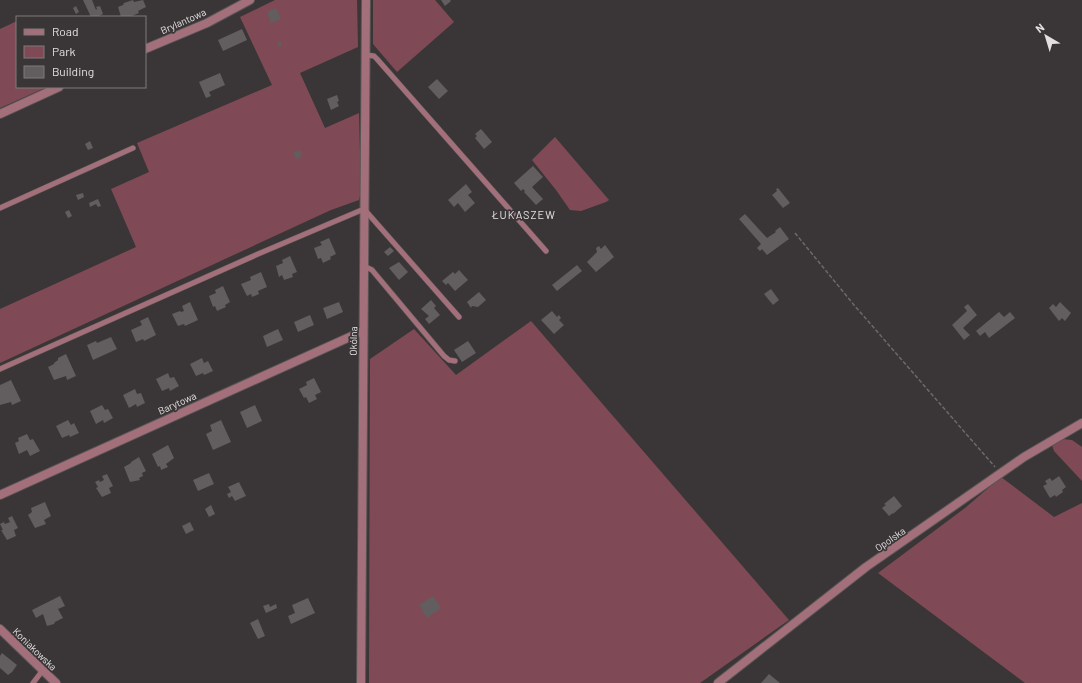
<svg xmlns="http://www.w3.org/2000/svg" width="1082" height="683" font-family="Barlow,sans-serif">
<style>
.green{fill:#7f4a56}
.building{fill:#625d5e}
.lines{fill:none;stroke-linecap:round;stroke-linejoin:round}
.service-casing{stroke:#585555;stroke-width:6}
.minor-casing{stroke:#585555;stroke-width:10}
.path{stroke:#6d696a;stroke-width:1.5;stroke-dasharray:4 2;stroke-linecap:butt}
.service{stroke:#a36f7a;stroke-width:5}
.minor{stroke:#a36f7a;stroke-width:8}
.labels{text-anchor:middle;stroke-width:3.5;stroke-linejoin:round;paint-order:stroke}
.street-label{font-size:10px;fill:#e3e0e0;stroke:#3a3637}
.neighbourhood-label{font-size:11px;letter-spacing:1px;fill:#e3e0e0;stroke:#3a3637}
</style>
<rect width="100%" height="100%" fill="#3a3637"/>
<g class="green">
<polygon points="275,0 357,0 358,47 300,73 325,128 359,113 361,191 359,200 331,210 0,363 0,309 136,247 111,189 149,172 137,143 272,85 240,17"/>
<polygon points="373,0 435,0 454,22 397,72 373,44"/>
<polygon points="17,21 17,87 47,87 0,108 0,29"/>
<polygon points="555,137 609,200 606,202 581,211 570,210 556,190 532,160"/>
<polygon points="531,321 789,620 700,683 369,683 370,359 414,329 456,375"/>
<polygon points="1062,439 1072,440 1082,447 1082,481 1054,451 1052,445"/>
<polygon points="1001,477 1054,517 1082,503 1082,683 1025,683 878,573 965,508"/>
</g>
<g class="building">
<polygon points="83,0 92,0 96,10 97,9 96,7 100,6 103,14 97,17 91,17"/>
<polygon points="133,0 134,2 143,0 146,7 138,11 139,13 129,17 121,17 118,7 123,5 124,3"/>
<polygon points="441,0 450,0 451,1 445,6"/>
<polygon points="76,6 79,12 76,14 73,8"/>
<polygon points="276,8 281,19 271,23 267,12"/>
<polygon points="242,29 247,40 223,51 218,40"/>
<polygon points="280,41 282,46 279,47 277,42"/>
<polygon points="220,73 225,85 209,92 211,96 206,98 199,82"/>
<polygon points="437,79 448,91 439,99 428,87"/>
<polygon points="337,95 339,101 337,102 339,106 331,110 327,99"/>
<polygon points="481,129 492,142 484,149 475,138 477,136 475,134"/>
<polygon points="90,141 93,148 88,150 85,144"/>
<polygon points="300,150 302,156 296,159 293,153"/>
<polygon points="533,166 543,177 532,187 543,199 536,205 524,192 525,191 523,189 521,191 514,183"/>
<polygon points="466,184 472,192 468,195 475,203 465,212 458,203 454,207 448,200"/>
<polygon points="778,188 790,203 783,208 772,195 777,191 776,189"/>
<polygon points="83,193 84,197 78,200 76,195"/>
<polygon points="98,199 101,206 98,207 96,204 90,207 89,203"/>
<polygon points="69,210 72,216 68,218 65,212"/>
<polygon points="745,214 767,238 776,232 775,231 780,227 789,239 767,255 762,249 760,251 757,248 761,244 739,219"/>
<polygon points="329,238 336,254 330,257 331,259 323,263 321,258 318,259 314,248 322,245 320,242"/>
<polygon points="605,245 614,257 596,272 587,262 597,252 596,248 599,246 601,249"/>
<polygon points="390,247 394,251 388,256 384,252"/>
<polygon points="290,256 297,272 292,274 293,277 284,280 282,275 279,277 276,266 283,263 282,260"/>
<polygon points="399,262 408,272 399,280 389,268"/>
<polygon points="577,265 582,271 557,291 552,285"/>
<polygon points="459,270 468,280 455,291 448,283 446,285 442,281 453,272 455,274"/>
<polygon points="261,272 267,287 258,291 259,294 252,297 251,294 247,296 241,284 251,280 250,277"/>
<polygon points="223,286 230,302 225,305 226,307 217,311 215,306 213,307 209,296 216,293 215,290"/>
<polygon points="771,289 779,300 773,305 764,294"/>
<polygon points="479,292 486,300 478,307 472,306 471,308 467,302"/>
<polygon points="431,300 436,306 434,308 440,315 429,324 425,319 429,316 421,309"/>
<polygon points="190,302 198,320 185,326 184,324 178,326 172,314 180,311 181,312 184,311 182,306"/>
<polygon points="339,302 343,312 327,319 323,308"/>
<polygon points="1060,302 1071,313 1065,321 1062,318 1059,321 1049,308 1053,304 1056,307"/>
<polygon points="968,304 977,315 963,328 970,335 964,340 952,325 967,311 964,307"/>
<polygon points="552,311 557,317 559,315 561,318 559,320 564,325 554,334 541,320"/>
<polygon points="999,312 1004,317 1010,312 1015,318 989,338 985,332 980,336 976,331"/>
<polygon points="310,315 314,325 298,332 294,322"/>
<polygon points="148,317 156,335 144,341 143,339 136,342 131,330 142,325 140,321"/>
<polygon points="278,329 283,340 267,347 263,336"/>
<polygon points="111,337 117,349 93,360 87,345 96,341 97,343"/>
<polygon points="468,341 476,353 462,362 454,350"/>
<polygon points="66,354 76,376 67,380 66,376 54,380 48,367 54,364 54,363 58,360 58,358"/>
<polygon points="202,358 204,363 208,361 213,371 204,375 203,373 196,376 190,364"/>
<polygon points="168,373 170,378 174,377 179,386 170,391 169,388 162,391 156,379"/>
<polygon points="314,378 321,392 315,395 317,399 309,403 306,397 304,398 299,389 307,385 306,382"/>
<polygon points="11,380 21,401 12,405 11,402 0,405 0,385"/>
<polygon points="135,389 137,394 141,393 145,403 137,407 136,404 129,408 123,395"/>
<polygon points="102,405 105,410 108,409 113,418 104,423 103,420 96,424 90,411"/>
<polygon points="255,405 262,421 247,428 240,412"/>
<polygon points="68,420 71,425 74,423 79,433 70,437 69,435 62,438 56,426"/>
<polygon points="221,420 231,442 213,450 206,434 212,431 210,425"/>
<polygon points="27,434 30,440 33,439 40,451 30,456 27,450 19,454 15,443 19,441 18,438"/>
<polygon points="168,445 174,458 166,464 168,467 161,470 160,466 158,467 152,454"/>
<polygon points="139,457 146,471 142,473 143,476 139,478 140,480 130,482 124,467 131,463 131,462"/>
<polygon points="209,473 214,484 198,491 193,480"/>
<polygon points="107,474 113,486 109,488 111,493 102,497 96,488 98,487 95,482 99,480 100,482 104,480 102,476"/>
<polygon points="1059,476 1066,487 1062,490 1063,492 1056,497 1055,495 1050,498 1043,486 1047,484 1045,481 1050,478 1052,481"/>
<polygon points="239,482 246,496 235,501 232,496 229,498 227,494 231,492 228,487"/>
<polygon points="894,496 902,506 893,514 893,513 889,516 882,508 886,505 884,504"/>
<polygon points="45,502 51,516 44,520 46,524 35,528 28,515 32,512 31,508"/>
<polygon points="211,505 215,514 209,517 205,509"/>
<polygon points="12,516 18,528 14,530 16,536 7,540 1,530 3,530 0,524 4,522 5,524 10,522 8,518"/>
<polygon points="190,522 194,530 186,534 182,526"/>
<polygon points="60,596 65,606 58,609 63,618 55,622 54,624 47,626 43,614 36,618 32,610"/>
<polygon points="433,596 441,608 427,618 419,605"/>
<polygon points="308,598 315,613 291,624 288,616 295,613 292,605"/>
<polygon points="269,604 270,607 276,604 277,608 266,613 263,606"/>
<polygon points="258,619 265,636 258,639 250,623"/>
<polygon points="2,653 17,665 12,672 8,675 0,668 0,656"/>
<polygon points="769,674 780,683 761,683"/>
</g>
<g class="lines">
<g class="service-casing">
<g id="service">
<polyline points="366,55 374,56 377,59 546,251"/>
<polyline points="0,208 133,148"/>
<polyline points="364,266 372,270 444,356 449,360 455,361"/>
<polyline points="0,369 258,254 364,209 459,317"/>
<polyline points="33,683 43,670"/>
</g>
</g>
<g class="minor-casing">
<g id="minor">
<polyline points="145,49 207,23 250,0"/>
<polyline points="0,114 59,87"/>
<polyline points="0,495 363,331"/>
<polyline points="0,629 56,683"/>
<polyline points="361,683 366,0"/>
<polyline points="718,683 866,567 1024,457 1082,423"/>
</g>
</g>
<polyline class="path" points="795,233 854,305 995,467"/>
<use href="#service" class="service"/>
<use href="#minor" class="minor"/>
</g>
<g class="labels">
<g class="street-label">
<text transform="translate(183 21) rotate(-24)" y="4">Brylantowa</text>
<text transform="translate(353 341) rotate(-89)" y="4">Okólna</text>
<text transform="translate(177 403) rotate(-24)" y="4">Barytowa</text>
<text transform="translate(890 539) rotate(-35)" y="4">Opolska</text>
<text transform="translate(35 649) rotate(44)" y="4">Koniakowska</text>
</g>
<g class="neighbourhood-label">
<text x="524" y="219">ŁUKASZEW</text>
</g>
</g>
<rect x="16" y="16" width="130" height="72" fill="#3a3637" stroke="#7e7a7b"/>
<rect x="24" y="29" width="20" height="6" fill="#a36f7a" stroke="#7e7a7b"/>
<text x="52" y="36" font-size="12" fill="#e3e0e0">Road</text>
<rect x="24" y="46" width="20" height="12" fill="#7f4a56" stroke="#7e7a7b"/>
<text x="52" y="56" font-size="12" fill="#e3e0e0">Park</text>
<rect x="24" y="66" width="20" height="12" fill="#625d5e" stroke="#7e7a7b"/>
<text x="52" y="76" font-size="12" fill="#e3e0e0">Building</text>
<g transform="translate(1046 36) rotate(322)" stroke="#3a3637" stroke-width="3" paint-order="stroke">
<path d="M0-3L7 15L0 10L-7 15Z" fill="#e3e0e0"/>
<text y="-6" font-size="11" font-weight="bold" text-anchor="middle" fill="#e3e0e0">N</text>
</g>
</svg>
